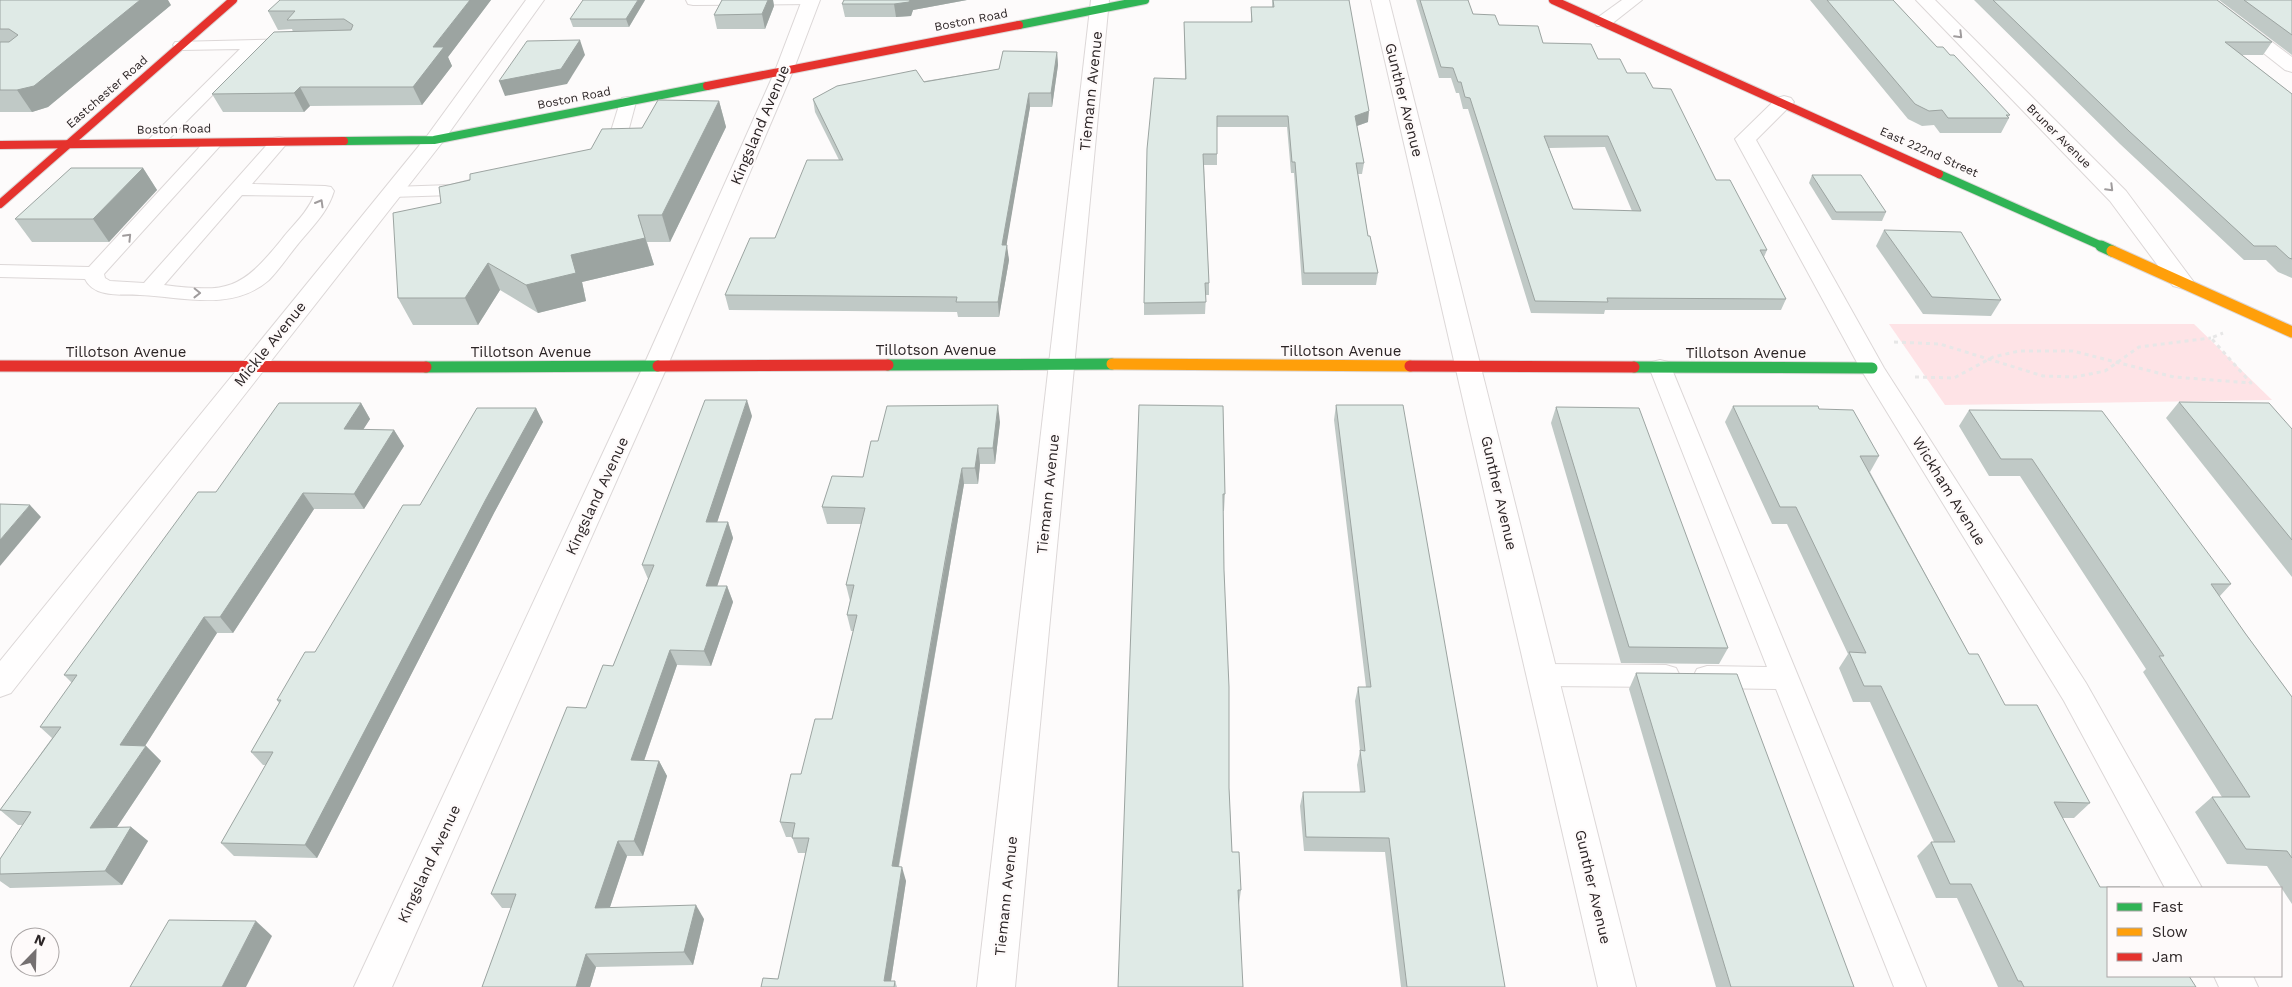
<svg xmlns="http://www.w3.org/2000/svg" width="2292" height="987" font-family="'Work Sans',sans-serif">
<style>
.green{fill:#fee3e6}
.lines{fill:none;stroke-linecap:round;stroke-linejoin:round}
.lane-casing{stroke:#dcd7d7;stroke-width:2}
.street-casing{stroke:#dcd7d7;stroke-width:2}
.fast-far1-casing{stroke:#dcd7d7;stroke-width:10}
.fast-casing{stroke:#dcd7d7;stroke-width:13}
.slow-casing{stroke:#dcd7d7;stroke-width:13}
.jam-far1-casing{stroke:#dcd7d7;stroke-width:10}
.jam-casing{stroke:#dcd7d7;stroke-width:13}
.path{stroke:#e7e7e7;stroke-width:3;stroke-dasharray:4 4;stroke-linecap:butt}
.lane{fill:#fffefe;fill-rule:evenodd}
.street{fill:#fffefe;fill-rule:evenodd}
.fast-far1{stroke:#30b455;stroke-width:8}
.fast{stroke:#30b455;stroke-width:11}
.slow{stroke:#ff9f0a;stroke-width:11}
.jam-far1{stroke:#e5322d;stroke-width:8}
.jam{stroke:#e5322d;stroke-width:11}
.wall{fill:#c0c9c6;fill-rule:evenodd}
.shaded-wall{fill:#9ca4a1}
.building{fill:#dfeae6;stroke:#9ca4a1;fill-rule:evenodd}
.oneway{stroke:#a09c9d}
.labels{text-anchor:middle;stroke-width:4.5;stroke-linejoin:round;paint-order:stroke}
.far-street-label{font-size:12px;fill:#2c2526;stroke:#fefafa}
.street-label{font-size:15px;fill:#2c2526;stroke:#fefafa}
</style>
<rect width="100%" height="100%" fill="#fdfbfb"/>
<polygon class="green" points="1889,324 2194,324 2272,400 1945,405"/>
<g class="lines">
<g class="lane-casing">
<g id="lane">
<polygon points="686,0 818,0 811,4 693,5 688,4"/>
<polygon points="295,39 301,41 303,44 301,47 258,49 161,147 149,147 146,143 149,139 240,49 181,50 173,45 175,42"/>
<path d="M628,97L634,98L636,102L624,147L621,151C613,153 605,156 596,154L593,150L596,146L607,144L620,102L622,98Z"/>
<path d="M279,137L285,138L288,142L252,184L325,186L331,187L334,191C328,212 312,227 298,244C288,256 280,269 269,280C232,312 184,297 140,295C122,294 94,298 85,279L0,277V265L89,267L207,139H219L222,143L219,147L104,274L105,278L110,281L144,283L273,138ZM242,195L314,196C307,213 293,225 282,239C241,290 228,293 164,285Z"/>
<polygon points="470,180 476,181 479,185 476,189 452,195 392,197 386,196 383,192 386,188 392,187 451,185"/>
<polygon points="1660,360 1668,362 1671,367 1926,987 1894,987 1776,689 1707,688 1697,685 1693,677 1697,669 1707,666 1767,667 1649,367 1652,362"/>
<polygon points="1543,664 1666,665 1676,668 1680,676 1676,684 1666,687 1543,686 1533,683 1529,675 1533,667"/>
</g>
</g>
<g class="street-casing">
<g id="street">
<polygon points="526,0 544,0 441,144 11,693 0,697 0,661 427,136"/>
<polygon points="802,0 820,0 793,71 667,367 392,987 354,987 643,367 775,71"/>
<polygon points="1091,0 1109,0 1015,987 977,987"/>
<polygon points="1371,0 1389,0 1636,987 1598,987"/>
<polygon points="1622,0 1642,0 1609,26 1597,26 1594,22 1597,18"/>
<polygon points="1916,0 1935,0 2126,191 2193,281 2189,286 2181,288 2173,286 2110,201"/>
<polygon points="2196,0 2216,0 2292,57 2292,72 2285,70"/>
<polygon points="1784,96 1791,98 1794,102 1756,140 1884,368 2086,683 2202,888 2165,888 2064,701 1860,368 1735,139 1777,98"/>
<polygon points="2214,976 2253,976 2258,987 2219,987"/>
</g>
</g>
<g class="fast-far1-casing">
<g id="fast-far1">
<polyline points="1019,25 1145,0"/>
<polyline points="344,141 434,140 707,86"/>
<polyline points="1939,174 2104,247"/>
</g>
</g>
<g class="fast-casing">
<g id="fast">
<polyline points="2101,246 2112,251"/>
<polyline points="888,365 1112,364"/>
<polyline points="426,367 658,366"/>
<polyline points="1634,367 1872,368"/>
</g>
</g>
<g class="slow-casing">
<g id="slow">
<polyline points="2112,251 2292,332"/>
<polyline points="1112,364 1410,366"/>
</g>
</g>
<g class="jam-far1-casing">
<g id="jam-far1">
<polyline points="1553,0 1939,174"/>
<polyline points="707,86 1019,25"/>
<polyline points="0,145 344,141"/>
<polyline points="0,204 233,0"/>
</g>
</g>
<g class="jam-casing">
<g id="jam">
<polyline points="0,366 426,367"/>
<polyline points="658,366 888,365"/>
<polyline points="1410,366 1634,367"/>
</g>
</g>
<g class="path">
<polyline points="1894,342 1940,344 2043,376 2075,377 2105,371 2139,347 2211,338"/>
<polyline points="1915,377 1954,378 1993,357 2019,351 2073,351 2174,377 2251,383 2211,338 2223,333"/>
</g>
<use href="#lane" class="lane"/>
<use href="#street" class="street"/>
<use href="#fast-far1" class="fast-far1"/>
<use href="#fast" class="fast"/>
<use href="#slow" class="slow"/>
<use href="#jam-far1" class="jam-far1"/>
<use href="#jam" class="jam"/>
</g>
<g class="wall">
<polygon points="0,0 171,5 48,107 32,112 0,112"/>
<polygon points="491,0 448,57 452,66 422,105 310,106 304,112 223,112 212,94 293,32 292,29 278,30 268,11"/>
<polygon points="645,0 629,27 573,27 570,19"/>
<polygon points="722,0 773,0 774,6 765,29 717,29 714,15"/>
<polygon points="844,0 967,0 913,10 911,16 896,17 845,17 842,4"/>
<polygon points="1272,0 1349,0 1368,122 1357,126 1364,163 1362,174 1358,174 1368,236 1378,273 1376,285 1302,285 1294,173 1291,173 1287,127 1217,127 1217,165 1204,165 1209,283 1209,295 1206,295 1205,314 1144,315 1144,303 1185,79 1184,22 1251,22 1251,7 1272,7"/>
<path d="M1416,0H1468L1473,14L1543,43L1598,59L1627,73L1653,88L1716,180L1767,250L1764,257L1786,299L1781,310H1605L1604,314L1531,313L1468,109H1463L1459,93H1456L1451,78H1439ZM1605,147L1632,211L1573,209L1549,148Z"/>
<polygon points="1810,0 1893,0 1937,47 2010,115 2008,117 2009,118 2001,133 1940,133 1934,125 1922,126 1908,119"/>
<polygon points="1974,0 2217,0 2272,42 2263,55 2242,55 2292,94 2292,278 2278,272 2266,260 2244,260 2120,144"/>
<polygon points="2219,0 2292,0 2292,55"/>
<polygon points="1057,52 1058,65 1052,107 1030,107 1006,245 1009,260 999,317 958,317 957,312 729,310 725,295 775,238 839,160 815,112 813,99 999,69"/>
<polygon points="719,101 726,127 670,242 647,242 654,265 582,282 586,301 538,313 500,290 478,325 413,325 398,298 441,203 470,180 591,149 642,128"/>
<polygon points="143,168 157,190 109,242 32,242 15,219"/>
<polygon points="1812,175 1886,212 1882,221 1832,220 1809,183"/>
<polygon points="1884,230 2001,300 1991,316 1923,314 1876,246"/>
<polygon points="2179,402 2292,429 2292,577 2166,418"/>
<polygon points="361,403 370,419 363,430 394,430 404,446 364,509 314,509 233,633 217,633 145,746 146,746 161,761 117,827 131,827 148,841 122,885 10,888 0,881 0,859 23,825 18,825 0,810 52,738 40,727 72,683 64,675 216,492"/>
<polygon points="1336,405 1505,987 1401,987 1385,852 1304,851 1300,806 1303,792 1360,792 1357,765 1360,751 1355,701 1358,687 1366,687 1334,420"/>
<polygon points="1223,406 1225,494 1224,511 1223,511 1224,570 1229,788 1232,852 1241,890 1239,904 1118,987"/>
<polygon points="1733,406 1819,409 1879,456 1870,472 1969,654 2005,705 2090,803 2074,818 2062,818 2100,887 2196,987 1998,987 1957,898 1936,898 1917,856 1931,842 1934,842 1870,702 1853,702 1839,668 1848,654 1787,524 1772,524 1725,422"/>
<polygon points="1556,407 1728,648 1719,664 1621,663 1551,423"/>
<polygon points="536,408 543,422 494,513 317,858 234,856 221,843 266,765 263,765 251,752 279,703 277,700 315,652 420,505"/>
<polygon points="1969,410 2231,584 2219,597 2245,633 2292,697 2292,904 2267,866 2227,864 2195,812 2212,797 2222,797 2143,672 2146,669 2020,476 1989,476 1959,426"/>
<polygon points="752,416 717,522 728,522 733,538 717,586 727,586 733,602 711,666 677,665 644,761 659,761 667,776 643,856 627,856 610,907 704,919 693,965 596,967 590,987 482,987 511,908 502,908 491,894 586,708 613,666 648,579 642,565"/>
<polygon points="1000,422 995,464 980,464 978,484 964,484 899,867 906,881 891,981 895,981 897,987 761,987 778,979 806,853 798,853 792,837 786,837 780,822 801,774 832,719 853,631 851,631 847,615 850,601 846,585 861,524 827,524 822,507 863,477 878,441"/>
<polygon points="1636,673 1854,987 1716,987 1629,689"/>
</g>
<g class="shaded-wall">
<polygon points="140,0 168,0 171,5 48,107 32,112 17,90"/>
<polygon points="470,0 491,0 448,57 452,66 422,105 413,87 433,47"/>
<polygon points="638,0 645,0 629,27 626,19"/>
<polygon points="768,0 773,0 774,6 765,29 762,14"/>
<polygon points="910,0 967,0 913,10 911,16 896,17 894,4"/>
<polygon points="580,40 585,55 567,84 505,96 499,81"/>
<polygon points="1057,52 1058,65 1052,107 1051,93"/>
<polygon points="300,87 310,106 304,112 294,93"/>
<polygon points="1029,93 1030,107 1004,260 1002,245"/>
<polygon points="719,101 726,127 670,242 662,215"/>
<polygon points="1369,111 1368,122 1354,127 1355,116"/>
<polygon points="143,168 157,190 109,242 93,219"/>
<polygon points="638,215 654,265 582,282 586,301 538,313 526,285 571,255"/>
<polygon points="1007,245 1009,260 999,317 998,302"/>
<polygon points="488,263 500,290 478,325 465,298"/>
<polygon points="747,400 752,416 712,538 706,522"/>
<polygon points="361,403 370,419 353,445 344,429"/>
<polygon points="998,405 1000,422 995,464 993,448"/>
<polygon points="536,408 543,422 494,513 317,858 305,845 486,499"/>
<polygon points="394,430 404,446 364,509 354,494"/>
<polygon points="978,448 980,464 978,484 975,468"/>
<polygon points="962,468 964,484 896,881 892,866"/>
<polygon points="303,493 314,509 233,633 220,617"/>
<polygon points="30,505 41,517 0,566 0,540"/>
<polygon points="728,522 733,538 712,602 706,586"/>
<polygon points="727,586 733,602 711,666 704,651"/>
<polygon points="204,617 217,633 136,760 120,745"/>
<polygon points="670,650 677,665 639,775 631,760"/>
<polygon points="146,746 161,761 107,842 90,828"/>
<polygon points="659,761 667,776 643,856 634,841"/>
<polygon points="131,827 148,841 122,885 105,871"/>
<polygon points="618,841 627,856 605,922 595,908"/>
<polygon points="902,867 906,881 890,987 884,981"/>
<polygon points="696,905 704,919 693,965 684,952"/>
<polygon points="256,921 272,936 246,987 222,987"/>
<polygon points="586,954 596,967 590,987 576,987"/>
</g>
<g class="building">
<polygon points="0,0 140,0 34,86 17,90 0,90 0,42 9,42 18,35 9,29 0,29"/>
<polygon points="280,0 470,0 433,47 444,47 413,87 300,87 294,93 212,94 274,32 351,30 353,25 344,19 287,20 295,11 268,11"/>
<polygon points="583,0 638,0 626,19 570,19"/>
<polygon points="722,0 768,0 762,14 714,15"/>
<polygon points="844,0 910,0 909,2 894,4 842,4"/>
<polygon points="1273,0 1349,0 1369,111 1355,116 1364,163 1356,163 1368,236 1370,236 1378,273 1304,273 1295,162 1292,162 1288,116 1217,116 1217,154 1203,154 1209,283 1205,283 1206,302 1144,303 1147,149 1154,78 1186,79 1184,22 1252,22 1251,7 1274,7"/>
<path d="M1420,0H1468L1473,14L1495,15L1499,25L1538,26L1543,43L1591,44L1598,59H1620L1627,73H1645L1653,88L1671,89L1716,180H1730L1767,250H1760L1786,299L1607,298L1608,302L1535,301L1470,98L1465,97L1461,82H1458L1453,68L1441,67ZM1544,136H1608L1641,211L1573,209Z"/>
<polygon points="1827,0 1893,0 1937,47 1943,47 1950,55 1954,55 2010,115 2006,115 2009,118 1948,118 1942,110 1929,111 1915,104"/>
<polygon points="1993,0 2217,0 2272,42 2225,42 2292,94 2292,259 2289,258 2276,246 2254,246 2129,131"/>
<polygon points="2244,0 2292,0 2292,35"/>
<polygon points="580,40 561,69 499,81 527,41"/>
<polygon points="1003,51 1057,52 1051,93 1029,93 1002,245 1007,245 998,302 956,302 957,297 725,295 750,238 775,238 807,160 843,160 813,99 837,86 916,70 924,82 999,69"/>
<polygon points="658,100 719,101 662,215 638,215 645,238 571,255 576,273 526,285 488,263 465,298 398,298 393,213 441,203 439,187 470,180 470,174 591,149 602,129 642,128"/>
<polygon points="71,168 143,168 93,219 15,219"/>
<polygon points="1812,175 1861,175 1886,212 1836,212"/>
<polygon points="1884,230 1961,232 2001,300 1932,297"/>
<polygon points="705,400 747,400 706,522 728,522 706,586 727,586 704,651 670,650 631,760 659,761 634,841 618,841 595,908 696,905 684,952 586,954 576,987 482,987 516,894 491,894 567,707 586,708 603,665 613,666 654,565 642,565"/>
<polygon points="2179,402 2269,403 2292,429 2292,540"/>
<polygon points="279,403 361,403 344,429 394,430 354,494 303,493 220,617 204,617 120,745 146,746 90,828 131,827 105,871 0,874 0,859 31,812 0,810 61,727 40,727 77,675 64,675 198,492 216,492"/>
<polygon points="998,405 993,448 978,448 975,468 962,468 945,561 892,866 902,867 884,981 895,981 894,987 761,987 763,978 778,979 809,838 792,838 795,823 780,822 791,774 801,774 815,719 832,719 857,615 847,615 854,585 846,585 865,508 822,507 832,476 863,477 871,441 878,441 887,406"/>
<polygon points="1139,405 1223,406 1225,494 1223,494 1224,570 1229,687 1229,788 1232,852 1239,852 1241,890 1238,890 1243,987 1118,987"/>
<polygon points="1336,405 1403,405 1505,987 1407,987 1389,838 1306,837 1303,792 1365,792 1360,750 1365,751 1358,687 1371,687"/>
<polygon points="1733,406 1818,406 1819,409 1853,410 1879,456 1860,456 1969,654 1978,654 2005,705 2037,705 2090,803 2054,802 2100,887 2140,887 2141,888 2108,888 2108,976 2189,976 2196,987 2024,987 2021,981 2018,981 1971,884 1950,884 1931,842 1955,842 1881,686 1864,686 1849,652 1866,653 1796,507 1780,507"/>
<polygon points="1556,407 1639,408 1728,648 1629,647"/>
<polygon points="477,408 536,408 486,499 305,845 221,843 273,752 251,752 281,700 277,700 305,652 315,652 403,505 420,505"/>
<polygon points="1969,410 2102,411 2231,584 2211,584 2245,633 2292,697 2292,858 2287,851 2246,849 2212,797 2250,797 2159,656 2164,656 2032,459 2001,459"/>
<polygon points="0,504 30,505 0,540"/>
<polygon points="1636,673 1737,674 1854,987 1731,987"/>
<polygon points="169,920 256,921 222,987 130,987"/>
</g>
<defs><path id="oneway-chevron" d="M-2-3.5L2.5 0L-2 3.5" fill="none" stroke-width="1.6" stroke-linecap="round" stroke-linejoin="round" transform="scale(1.25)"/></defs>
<g class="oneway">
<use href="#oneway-chevron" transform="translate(1959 35) rotate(45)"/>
<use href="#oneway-chevron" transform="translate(2110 188) rotate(45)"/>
<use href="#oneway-chevron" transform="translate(320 203) rotate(-60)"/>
<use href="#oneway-chevron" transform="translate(128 237) rotate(-46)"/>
<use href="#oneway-chevron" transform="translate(197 293) rotate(1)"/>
</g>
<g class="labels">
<g class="far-street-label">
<text transform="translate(971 20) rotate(-11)" y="4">Boston Road</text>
<text transform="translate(107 92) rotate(-41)" y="4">Eastchester Road</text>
<text transform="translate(574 98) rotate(-11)" y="4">Boston Road</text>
<text transform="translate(174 129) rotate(-1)" y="4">Boston Road</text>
<text transform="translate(2059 136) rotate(45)" y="4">Bruner Avenue</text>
<text transform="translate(1929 152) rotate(24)" y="4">East 222nd Street</text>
</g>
<g class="street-label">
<text transform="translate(1091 91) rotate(-84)" y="5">Tiemann Avenue</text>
<text transform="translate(1404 100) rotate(76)" y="5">Gunther Avenue</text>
<text transform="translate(760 125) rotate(-67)" y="5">Kingsland Avenue</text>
<text transform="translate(270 344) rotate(-51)" y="5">Mickle Avenue</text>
<text x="936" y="355">Tillotson Avenue</text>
<text x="1341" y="356">Tillotson Avenue</text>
<text x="126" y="357">Tillotson Avenue</text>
<text x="531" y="357">Tillotson Avenue</text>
<text x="1746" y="358">Tillotson Avenue</text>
<text transform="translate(1949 491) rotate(58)" y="5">Wickham Avenue</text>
<text transform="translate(1499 493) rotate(77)" y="5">Gunther Avenue</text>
<text transform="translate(1048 494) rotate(-84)" y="5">Tiemann Avenue</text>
<text transform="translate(597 496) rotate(-65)" y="5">Kingsland Avenue</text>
<text transform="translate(429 864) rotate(-65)" y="5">Kingsland Avenue</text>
<text transform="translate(1593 887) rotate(77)" y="5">Gunther Avenue</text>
<text transform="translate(1006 896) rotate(-84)" y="5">Tiemann Avenue</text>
</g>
</g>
<rect x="2107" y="887" width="175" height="90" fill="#fefafa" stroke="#aaa5a5"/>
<rect x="2117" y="903" width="25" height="8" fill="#30b455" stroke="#aaa5a5"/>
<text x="2152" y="912" font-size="15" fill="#2c2526">Fast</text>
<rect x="2117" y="928" width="25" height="8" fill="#ff9f0a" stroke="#aaa5a5"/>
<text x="2152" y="937" font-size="15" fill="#2c2526">Slow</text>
<rect x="2117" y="953" width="25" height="8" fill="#e5322d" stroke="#aaa5a5"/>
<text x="2152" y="962" font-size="15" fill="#2c2526">Jam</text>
<g transform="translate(35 952) rotate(23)"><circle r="24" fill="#fefafa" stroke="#aaa5a5"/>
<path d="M0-4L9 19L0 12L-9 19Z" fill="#757071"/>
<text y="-8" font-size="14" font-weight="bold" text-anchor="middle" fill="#2c2526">N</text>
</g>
</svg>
